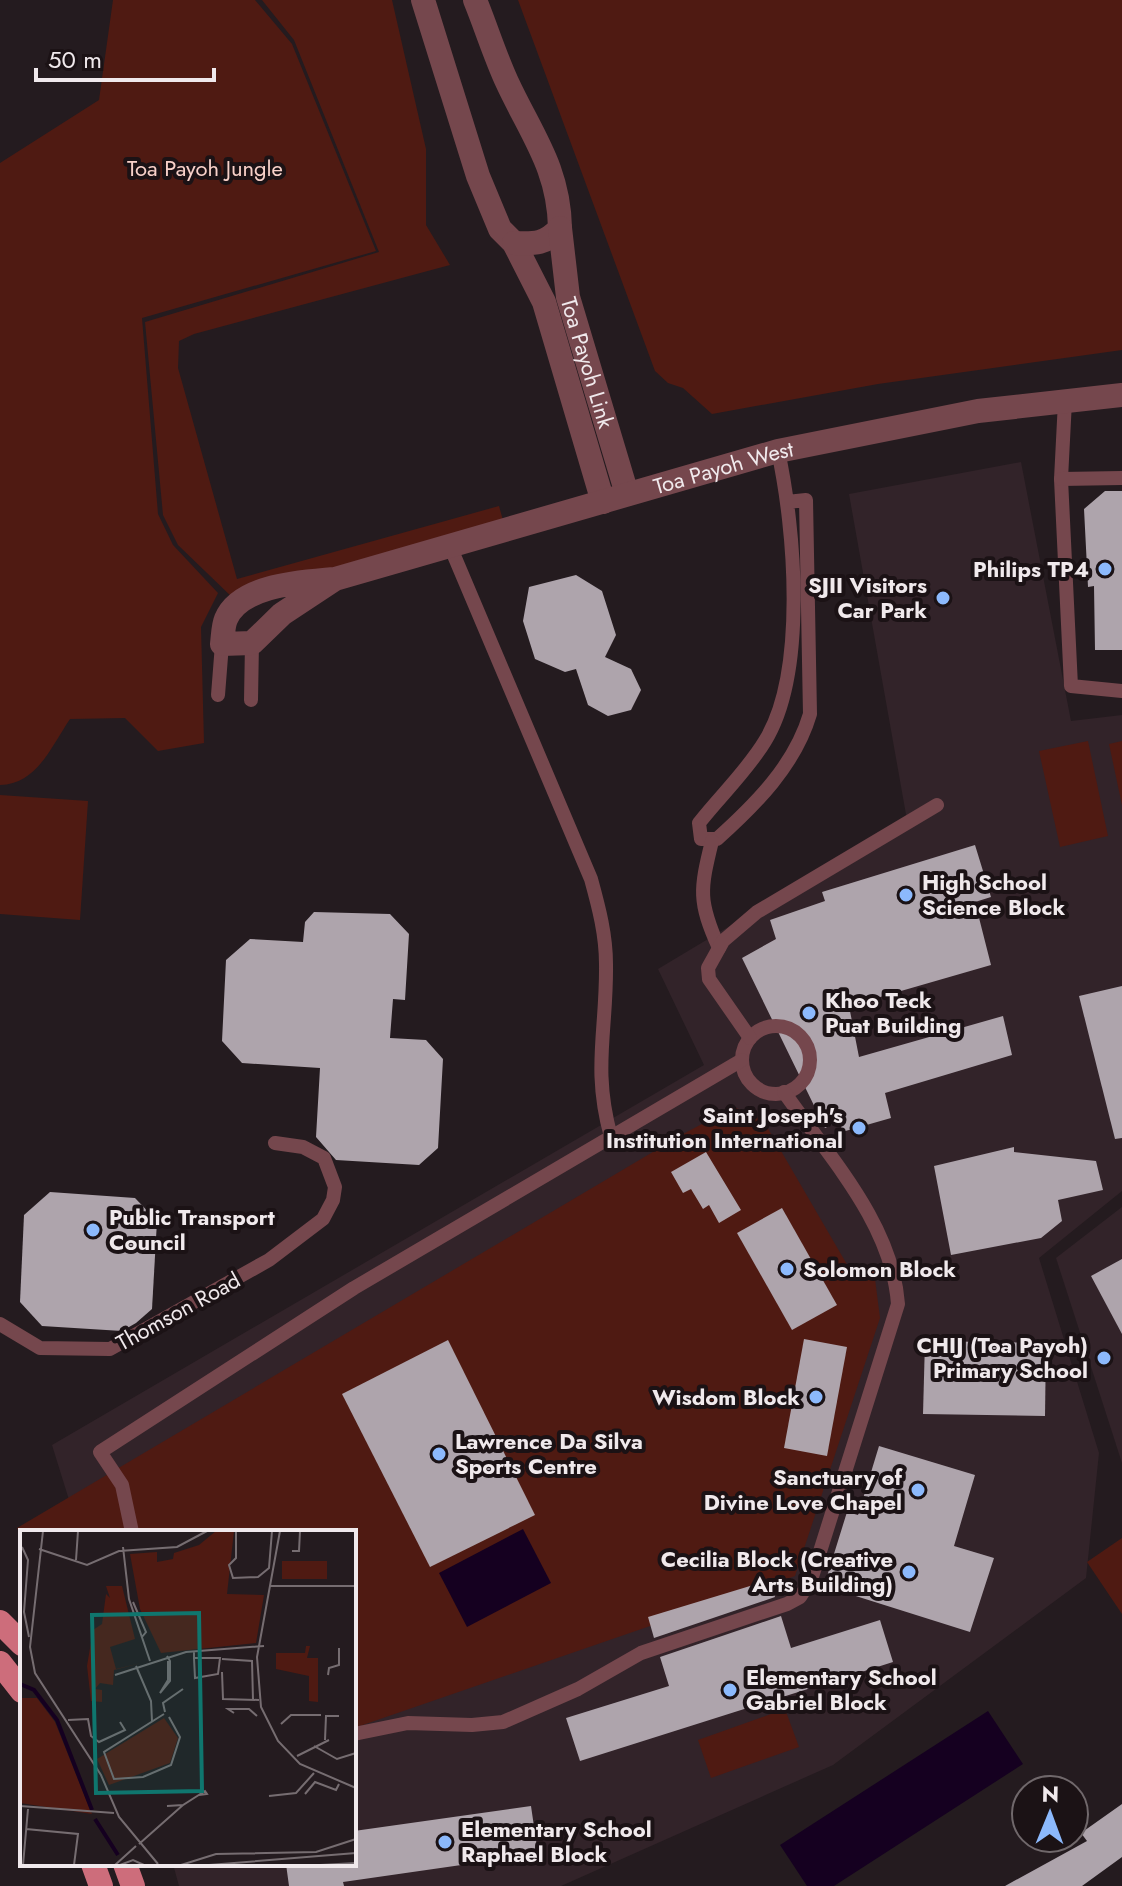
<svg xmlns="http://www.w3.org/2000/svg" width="1122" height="1886" font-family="Jost,sans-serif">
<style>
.built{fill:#322329}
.green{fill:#4f1a12}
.water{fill:#150020}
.building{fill:#aea4ac}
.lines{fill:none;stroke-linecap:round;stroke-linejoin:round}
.lane{stroke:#75474d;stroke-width:14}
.street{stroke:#75474d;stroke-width:24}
.primary{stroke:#cd6d7b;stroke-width:24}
.poi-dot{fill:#8cb9fc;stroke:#1b1215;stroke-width:3}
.labels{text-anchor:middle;stroke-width:8;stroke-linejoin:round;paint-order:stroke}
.park-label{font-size:22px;fill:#f8d1c9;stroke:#1b1215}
.street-label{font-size:22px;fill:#f0e9ec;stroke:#1b1215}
.poi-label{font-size:22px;font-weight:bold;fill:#f0e9ec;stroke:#1b1215;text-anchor:end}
.inset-river{fill:none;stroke:#150020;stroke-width:4}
.inset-road{fill:none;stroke:#766d71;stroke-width:2}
.view{fill:#0f766e;fill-opacity:0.15;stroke:#0f766e;stroke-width:4}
.inset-edge{fill:none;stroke:#f0e9ec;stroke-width:4}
</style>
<rect width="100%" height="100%" fill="#241b1f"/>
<g class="built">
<polygon points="1021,462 1071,721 1122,715 1122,1191 1039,1258 1099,1453 1086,1578 833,1765 561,1886 179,1886 173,1864 354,1864 354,1532 79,1532 52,1445 704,1065 658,969 907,820 849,494"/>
<polygon points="1122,1207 1122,1463 1056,1258"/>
</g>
<g class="green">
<path d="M113,0H255L292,44L376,251L142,318L158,514L173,545L218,593L201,627L204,743L158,751L125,718L70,719C51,747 37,784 0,785V163L99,100Z"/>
<polygon points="262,0 392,0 426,149 426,225 450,265 194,334 179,341 178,368 237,579 499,506 504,524 235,600 178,545 163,515 145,322 379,252 294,40"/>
<polygon points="518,0 1122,0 1122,350 878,384 712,414 683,388 668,383 655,371"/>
<polygon points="1088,741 1108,836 1060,847 1039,751"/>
<polygon points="1122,741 1122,805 1109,744"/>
<polygon points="0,795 88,801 80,920 0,914"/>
<polygon points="734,1107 763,1120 856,1280 874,1271 880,1318 795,1576 354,1728 354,1532 22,1532 22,1539 17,1528 685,1133"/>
<polygon points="1122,1538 1122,1614 1087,1562"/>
<polygon points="785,1709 799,1747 711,1778 698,1740"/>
</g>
<g class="water">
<polygon points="523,1529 551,1583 467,1627 439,1573"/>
<polygon points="988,1711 1023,1764 834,1886 807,1886 780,1845"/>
</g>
<g class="building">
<polygon points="1105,491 1122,491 1122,650 1095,650 1094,586 1088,587 1084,509"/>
<polygon points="576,575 602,591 616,635 605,657 631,669 641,690 631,710 608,716 588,705 576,669 565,672 535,659 523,621 529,587"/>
<polygon points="975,845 991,897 975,902 991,965 849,1006 859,1057 1003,1016 1012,1055 885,1093 891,1118 842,1132 840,1121 825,1128 742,958 776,939 770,920 825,901 822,892"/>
<polygon points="314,912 390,914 409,934 405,1000 393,999 390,1038 426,1040 443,1059 438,1148 419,1165 336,1160 316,1137 320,1068 242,1063 222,1041 226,960 250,939 303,942 305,922"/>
<polygon points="1122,986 1122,1138 1115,1139 1079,996"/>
<polygon points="1014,1147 1014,1152 1096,1161 1103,1190 1058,1200 1062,1221 1041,1238 951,1255 934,1166"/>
<polygon points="706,1152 741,1210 719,1223 709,1205 703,1209 691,1189 683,1193 671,1172"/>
<polygon points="50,1192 135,1198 157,1221 152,1309 136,1323 122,1331 42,1326 20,1302 24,1215"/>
<polygon points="782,1208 837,1305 792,1330 737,1233"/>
<polygon points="1122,1259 1122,1334 1091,1276"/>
<polygon points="804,1339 847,1347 827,1456 784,1448"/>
<polygon points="448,1340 535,1515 430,1567 342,1394"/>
<polygon points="925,1341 1046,1343 1045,1416 923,1414"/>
<polygon points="879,1446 975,1475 954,1546 994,1558 970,1632 824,1586 847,1512 858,1515"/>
<polygon points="770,1580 775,1597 654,1638 648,1617"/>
<polygon points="781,1616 791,1648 880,1620 893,1662 580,1761 566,1718 669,1686 660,1657"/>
<polygon points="1122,1804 1122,1857 1082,1886 1005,1886 1087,1841 1081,1833"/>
<polygon points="531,1806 538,1854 343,1882 344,1886 289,1886 286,1864 354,1864 354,1831"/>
</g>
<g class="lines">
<g class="lane">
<polyline points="1065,401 1061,479 1071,686 1122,691"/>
<path d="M778,451C795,529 807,673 765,741C747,771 720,796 699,823L701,839H717C756,804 795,765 810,714L806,500L787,502"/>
<polyline points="1061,479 1122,478"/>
<path d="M450,546L591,879C599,908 606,935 606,964C607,1031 592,1068 611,1137"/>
<polyline points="218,695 222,644"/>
<polyline points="251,700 252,643"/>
<path d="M712,841C700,890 698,901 719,948"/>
<circle cx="776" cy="1060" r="34"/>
<polyline points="750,1038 709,979 708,968 723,941 757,912 937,805"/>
<polyline points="0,1324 40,1348 110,1349 269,1260 323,1219 333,1200 335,1187 324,1158 303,1147 275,1143"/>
<polyline points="132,1532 122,1485 100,1452 354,1288 742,1060"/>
<path d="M354,1734L408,1723L472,1725L503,1722L578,1689L641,1653L787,1604L800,1597L811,1580L898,1304C892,1223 829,1157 784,1092"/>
</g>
<g class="street">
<polyline points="423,0 478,176 500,229 514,243 544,302 603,502"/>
<path d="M475,0C486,27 495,56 507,82C531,134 559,168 560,228C546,244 535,244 514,243"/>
<path id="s1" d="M560,228L568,297L627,494"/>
<path id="s2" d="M335,579L282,614L252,643L222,644C223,636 223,626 226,619C241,584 304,582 335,579L778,451L978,411L1122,395"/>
</g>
<g class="primary">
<polyline points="0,1622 22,1644"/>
<polyline points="0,1663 22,1691"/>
<polyline points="93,1864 101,1886"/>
<polyline points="125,1864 133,1886"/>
</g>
</g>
<g class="poi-dot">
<circle cx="1105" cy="569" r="8"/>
<circle cx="943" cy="598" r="8"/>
<circle cx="906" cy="895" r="8"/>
<circle cx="809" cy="1013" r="8"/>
<circle cx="859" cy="1128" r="8"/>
<circle cx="93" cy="1230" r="8"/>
<circle cx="787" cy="1269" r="8"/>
<circle cx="1104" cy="1358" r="8"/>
<circle cx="816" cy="1397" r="8"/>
<circle cx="439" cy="1454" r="8"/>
<circle cx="918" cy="1490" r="8"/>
<circle cx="909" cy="1572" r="8"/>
<circle cx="730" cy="1690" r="8"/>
<circle cx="445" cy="1842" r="8"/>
</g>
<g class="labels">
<g class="park-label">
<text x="205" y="176">Toa Payoh Jungle</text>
</g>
<g class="street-label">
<text dy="8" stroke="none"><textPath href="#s1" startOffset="138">Toa Payoh Link</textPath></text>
<text dy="8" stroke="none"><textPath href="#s2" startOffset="686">Toa Payoh West</textPath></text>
<text transform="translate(178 1311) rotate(-29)" y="8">Thomson Road</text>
</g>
<g class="poi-label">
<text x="1089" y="577">Philips TP4</text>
<text x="927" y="593">SJII Visitors<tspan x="927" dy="25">Car Park</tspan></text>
<text x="922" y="890" text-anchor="start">High School<tspan x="922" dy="25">Science Block</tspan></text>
<text x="825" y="1008" text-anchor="start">Khoo Teck<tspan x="825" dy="25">Puat Building</tspan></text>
<text x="843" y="1123">Saint Joseph's<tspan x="843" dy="25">Institution International</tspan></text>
<text x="109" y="1225" text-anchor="start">Public Transport<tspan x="109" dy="25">Council</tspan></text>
<text x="803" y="1277" text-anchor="start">Solomon Block</text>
<text x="1088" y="1353">CHIJ (Toa Payoh)<tspan x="1088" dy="25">Primary School</tspan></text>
<text x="800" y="1405">Wisdom Block</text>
<text x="455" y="1449" text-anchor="start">Lawrence Da Silva<tspan x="455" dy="25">Sports Centre</tspan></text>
<text x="902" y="1485">Sanctuary of<tspan x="902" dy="25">Divine Love Chapel</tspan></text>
<text x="893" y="1567">Cecilia Block (Creative<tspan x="893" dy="25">Arts Building)</tspan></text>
<text x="746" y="1685" text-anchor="start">Elementary School<tspan x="746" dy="25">Gabriel Block</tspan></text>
<text x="461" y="1837" text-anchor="start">Elementary School<tspan x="461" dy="25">Raphael Block</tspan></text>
</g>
</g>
<g transform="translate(20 1530)">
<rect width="336" height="336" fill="#241b1f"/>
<path d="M196,1H214L207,64L244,65L236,113L141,123L120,79L110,24L137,22V32L153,29L154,23L179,15ZM262,31H307V49H262ZM86,56H102L115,109L90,117L96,139L121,133L94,140L93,155L80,153L75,159L82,160V172L71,171L67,136L73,100L82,94L86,64L90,68ZM286,116H290L287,128H298V172L289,171V146L256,139V123H285ZM0,168H17L35,192L72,284L0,273ZM144,188L158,208L150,233L89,255L77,229Z" fill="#4f1a12"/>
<path class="inset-river" d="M0,154L14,160L37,190L72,280M75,289L98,325"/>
<path class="inset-road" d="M23,1L10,117L15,143L81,245L99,287L138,334M216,1V28L209,35L213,48L238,47L249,38L252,1M260,1L237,127L241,177L258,211L280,234L336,258M2,17L8,30L4,82L9,107M103,17L109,69L130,131M19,19L67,35L99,21L157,17L187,1M272,21H279L280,1M56,30L58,1M250,56H336M113,72L126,102L122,107M147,126L150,131V151L140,163L148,150V131M174,128H200L198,144L175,148L174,128V121M202,129L232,131L233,170M116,136L131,171L132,191M202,142L203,169L239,170M95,145L166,122L244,116M308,145L309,138L319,135V118M145,182L143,173L163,159M214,183L208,179H229L237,186M144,184L84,222L94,249L123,247L151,235L160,207L149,187M48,190L68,189L71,206L79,212L105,200L100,192M261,194L271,185H301M305,210L306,186H319M294,216L317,229L336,223M277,226L309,210M285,264L295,252L316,260L319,254M249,266L276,263L294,243M0,276L94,283M154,276H147L163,275L185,261L187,264L179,265M6,299L58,304L54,335M119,314L163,275M3,335L8,279M95,335L116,316M100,335L113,330L124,335M161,335L196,324L296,322L336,309M189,335L336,323M300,335L336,333"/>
<path class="view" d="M179,83L182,261L76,263L72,85Z"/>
<rect width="336" height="336" class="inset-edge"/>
</g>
<g transform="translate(1050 1814) rotate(1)"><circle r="38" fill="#1b1215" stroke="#70686b" stroke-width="2"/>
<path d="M0-6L14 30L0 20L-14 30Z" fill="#8cb9fc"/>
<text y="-12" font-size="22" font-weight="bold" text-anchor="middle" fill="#f0e9ec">N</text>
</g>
<path d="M36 68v12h178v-12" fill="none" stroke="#f0e9ec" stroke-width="4"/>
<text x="48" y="68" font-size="24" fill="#f0e9ec" stroke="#1b1215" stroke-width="6" paint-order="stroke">50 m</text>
</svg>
